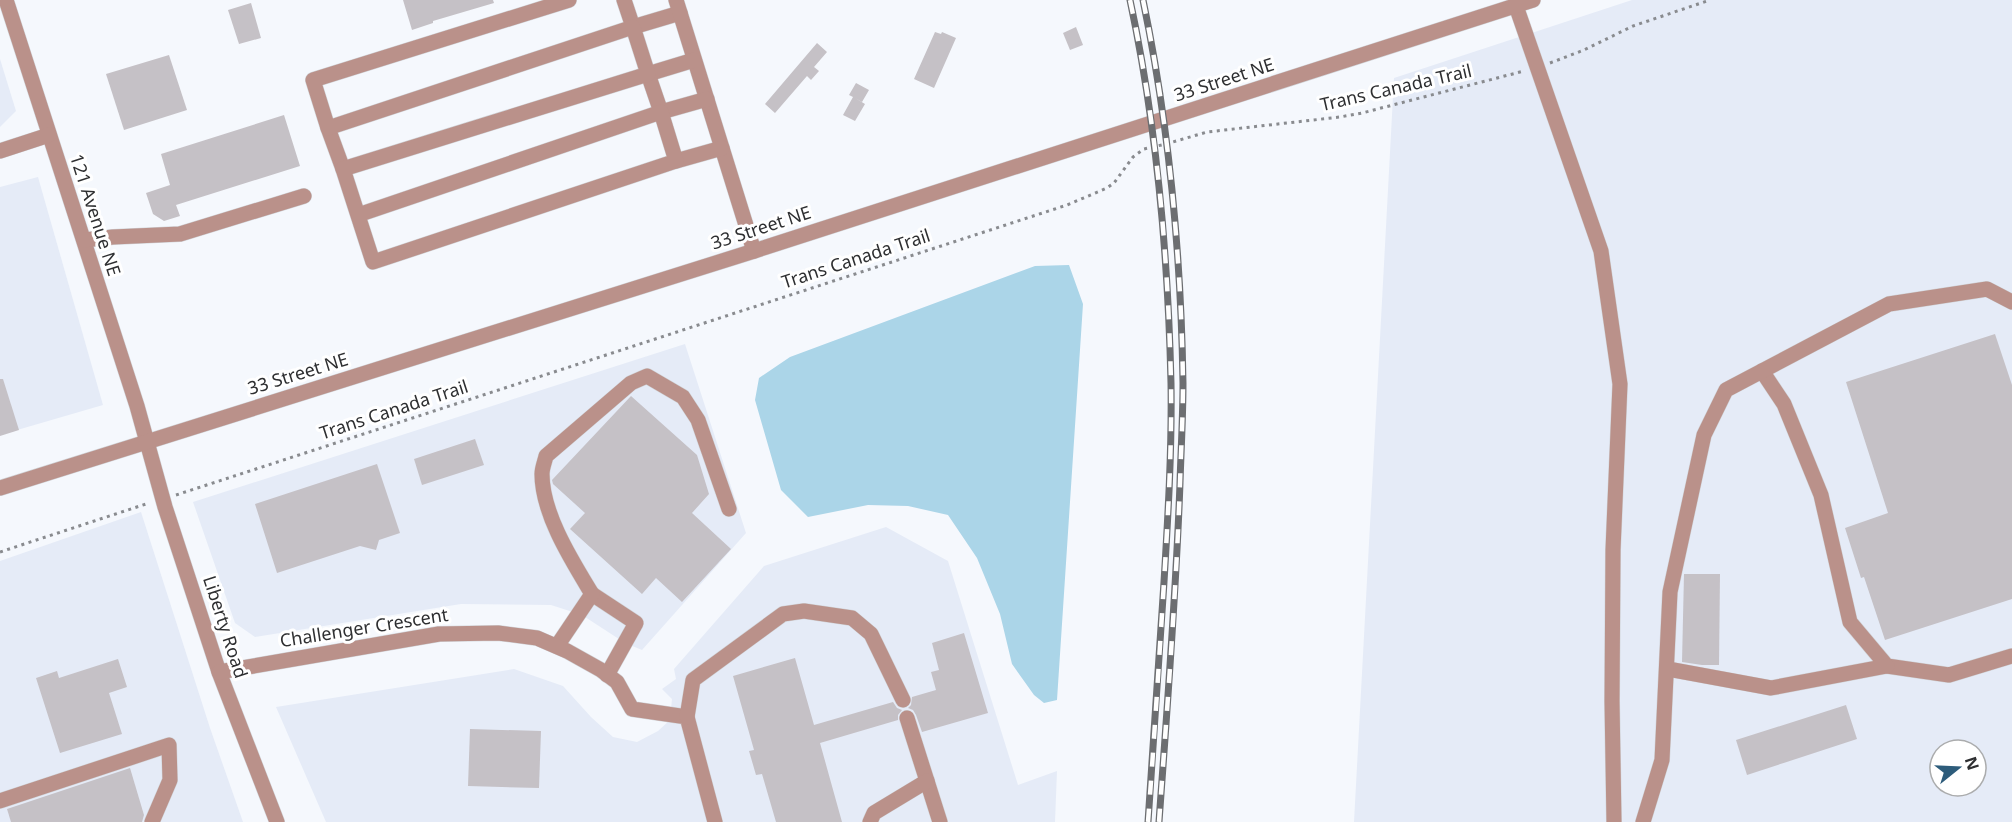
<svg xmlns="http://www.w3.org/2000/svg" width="2012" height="822" font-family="'Noto Sans',sans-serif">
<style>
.built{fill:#e5ebf7;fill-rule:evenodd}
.water{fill:#abd5e8}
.building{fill:#c5c1c6}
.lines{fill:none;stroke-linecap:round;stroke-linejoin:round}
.minor-casing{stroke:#d1d4d8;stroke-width:16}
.path{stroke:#898b8f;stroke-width:3;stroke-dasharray:3 4.5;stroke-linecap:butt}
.minor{stroke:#ba918a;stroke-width:15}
.rail-casing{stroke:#6c6e71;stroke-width:7}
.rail{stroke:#fff;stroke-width:4.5;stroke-dasharray:14;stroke-linecap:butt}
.labels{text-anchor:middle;stroke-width:6;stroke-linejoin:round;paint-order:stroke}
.street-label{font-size:18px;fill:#2e2f31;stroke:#fff}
</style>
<rect width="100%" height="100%" fill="#f5f8fd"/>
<g class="built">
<path d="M1632,0H2012V822H1354L1394,78ZM1940,750H1976V786H1940Z"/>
<polygon points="0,59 16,111 0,127"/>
<polygon points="38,177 103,405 0,435 0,187"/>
<polygon points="685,344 746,533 642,650 625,643 582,615 551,605 461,604 255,637 235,623 193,502"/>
<polygon points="141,512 210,728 243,822 0,822 0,561"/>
<polygon points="886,527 948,561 1018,785 1057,771 1055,822 326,822 276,707 514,669 563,686 591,717 613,737 637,742 658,731 670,720 672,699 662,689 676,679 674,669 764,566"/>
</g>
<polygon class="water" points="1069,265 1083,304 1057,700 1044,703 1034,695 1012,664 1000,614 977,558 948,515 908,506 868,505 808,517 781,490 755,400 759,378 790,357 1035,266"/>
<g class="building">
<polygon points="403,0 493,0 494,3 433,21 433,23 412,30"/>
<polygon points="251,3 261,38 239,44 228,10"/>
<polygon points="1076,27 1083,45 1070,50 1063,33"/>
<polygon points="935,32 941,34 942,32 956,38 934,88 914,79"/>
<polygon points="817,43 827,52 814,67 819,71 811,80 807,76 775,113 765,104"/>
<polygon points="169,55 187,110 124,130 106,74"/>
<polygon points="856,83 869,90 862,102 855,98 865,104 855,121 843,115 853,97 849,95"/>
<polygon points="284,115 300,166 176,205 180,216 164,221 153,214 146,193 170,185 161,154"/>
<polygon points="1995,334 2012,385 2012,599 1885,640 1864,577 1861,578 1845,528 1888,513 1846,382"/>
<polygon points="0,379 3,379 19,430 0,436"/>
<polygon points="631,396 697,455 709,494 692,513 731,549 682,602 656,578 642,594 570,529 585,513 553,484 552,480"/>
<polygon points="475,439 484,465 422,485 414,459"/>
<polygon points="377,464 400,533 379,540 376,550 360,546 277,573 255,504"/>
<polygon points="1684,574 1720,574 1719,665 1702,665 1682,662"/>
<polygon points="964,633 988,713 922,732 916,715 913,710 908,708 911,705 912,697 936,690 931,672 939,670 932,643"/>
<polygon points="795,658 814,725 893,702 897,708 902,710 898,715 898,720 820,743 842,822 776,822 762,774 756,775 749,751 754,750 733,676"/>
<polygon points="118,659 127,687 109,693 122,734 60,753 36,678 57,671 59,678"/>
<polygon points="1846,705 1857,739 1747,775 1736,740"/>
<polygon points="470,729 541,731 539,788 468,786"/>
<polygon points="130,768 144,815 142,822 11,822 7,809"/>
</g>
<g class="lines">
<g class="minor-casing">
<g id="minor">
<polyline points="6,0 137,406 165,507 219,672 277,822"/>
<polyline points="624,0 633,27 680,13"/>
<polyline points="676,0 754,251"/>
<polyline points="1516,6 1601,251 1620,384 1613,550 1612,701 1614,822"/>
<polyline points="694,60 648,74 661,112 707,99"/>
<polyline points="328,128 343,169"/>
<polyline points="0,151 49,135"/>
<polyline points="676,161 722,148"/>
<polyline points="358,215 661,112 676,161 373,262 343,169 648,74 633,27 328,128 313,80 569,0"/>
<polyline points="84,240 113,237 180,234 304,196"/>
<polyline points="1762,371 1784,404 1821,495 1850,622 1887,666 1949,675 2012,656"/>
<polyline points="0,488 754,251 1533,0"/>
<polyline points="592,594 636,623 607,675"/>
<path d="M557,646L592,594C572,561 542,514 542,474C542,468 545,461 546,456L631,383L647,376L683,397L698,420L729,509"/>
<polyline points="1668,669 1771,688 1887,666"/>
<polyline points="219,672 439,634 498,633 537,638 567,651 601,670 617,682 632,709 687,717 715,822"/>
<polyline points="687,717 693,680 783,614 804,611 852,618 871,634 903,700"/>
<polyline points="907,718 940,822"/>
<polyline points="0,801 169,745 170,780 152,822"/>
<polyline points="870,822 874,813 927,781"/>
<polyline points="1643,822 1662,760 1670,592 1704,435 1726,390 1889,304 1987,289 2012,302"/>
</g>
</g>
<g class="path">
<polyline points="1550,63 1584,50 1633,26 1710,0"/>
<polyline points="176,495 1067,205 1107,188 1114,183 1133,157 1144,149 1166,144 1207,132 1340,117 1362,113 1524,71"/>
<polyline points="0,552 149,503"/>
</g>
<use href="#minor" class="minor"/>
<g class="rail-casing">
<g id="rail">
<path d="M1130,0C1157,126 1168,254 1171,383C1172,449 1168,516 1164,582C1159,662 1154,742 1148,822"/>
<path d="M1143,0C1169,125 1181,255 1183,383C1183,416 1181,449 1180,483C1176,596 1167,709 1159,822"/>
</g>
</g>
<use href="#rail" class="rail"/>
</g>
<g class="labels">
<g class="street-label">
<text transform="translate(1224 80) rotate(-18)" y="6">33 Street NE</text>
<text transform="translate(1396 88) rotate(-13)" y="6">Trans Canada Trail</text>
<text transform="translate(95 215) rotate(72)" y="6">121 Avenue NE</text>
<text transform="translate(761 228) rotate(-18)" y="6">33 Street NE</text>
<text transform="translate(856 259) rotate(-18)" y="6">Trans Canada Trail</text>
<text transform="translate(298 374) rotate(-17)" y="6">33 Street NE</text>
<text transform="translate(394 410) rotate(-18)" y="6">Trans Canada Trail</text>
<text transform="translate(225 627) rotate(72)" y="6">Liberty Road</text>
<text transform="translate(364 628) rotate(-9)" y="6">Challenger Crescent</text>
</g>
</g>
<g transform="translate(1958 768) rotate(72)"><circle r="28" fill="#ffffff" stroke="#abacad" stroke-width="1.5"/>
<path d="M0-4.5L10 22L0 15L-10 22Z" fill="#2d5c7b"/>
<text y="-9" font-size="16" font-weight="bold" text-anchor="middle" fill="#2e2f31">N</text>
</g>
</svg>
